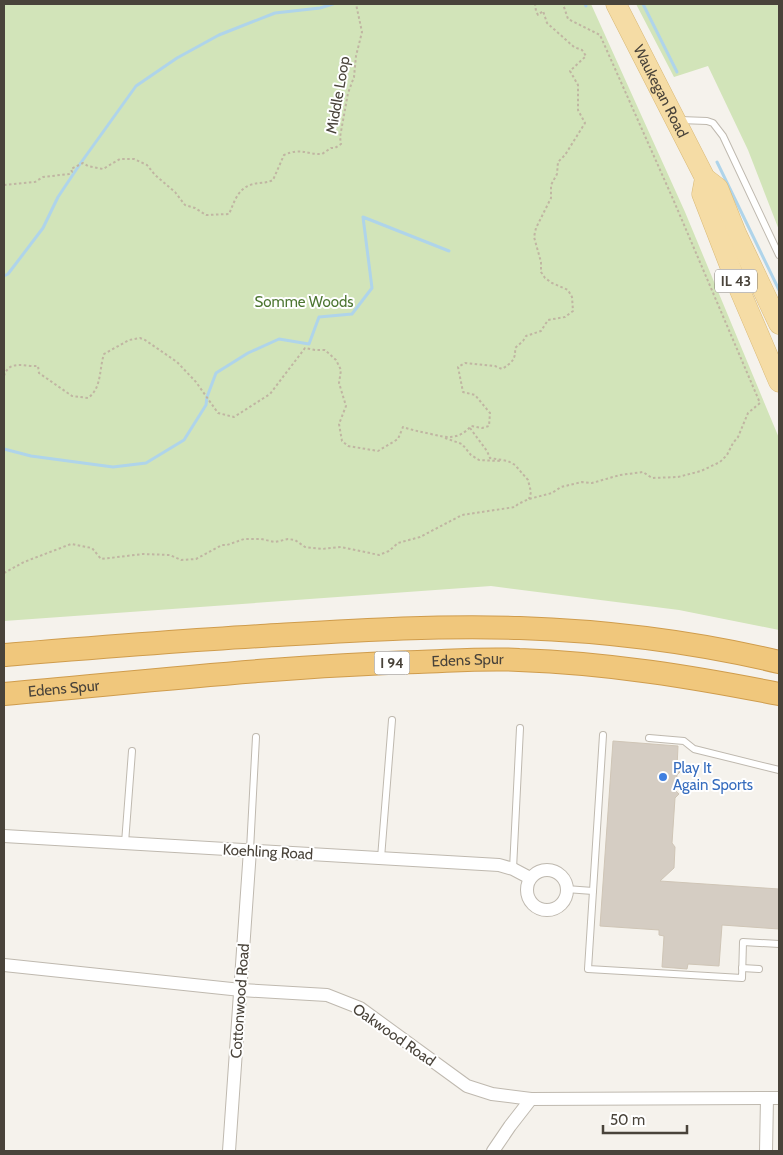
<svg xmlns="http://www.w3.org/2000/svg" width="783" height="1155" font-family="Cabin,sans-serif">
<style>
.green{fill:#d2e4b9}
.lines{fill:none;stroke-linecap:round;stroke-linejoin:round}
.stream{stroke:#afd4ea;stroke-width:3}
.building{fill:#d5cdc3;stroke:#cfc5b6}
.service-casing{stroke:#bfb9af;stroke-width:8}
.minor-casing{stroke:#bfb9af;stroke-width:14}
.primary-casing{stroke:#d9b976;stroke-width:21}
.motorway-casing{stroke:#cf9c4c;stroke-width:24}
.path{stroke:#c0b5a2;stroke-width:2;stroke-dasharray:2.5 2.5;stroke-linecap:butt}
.service{stroke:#fff;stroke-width:6}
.minor{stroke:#fff;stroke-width:12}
.primary{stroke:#f5dca5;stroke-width:20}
.motorway{stroke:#f0c77c;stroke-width:22}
.shop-dot{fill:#3f7fe0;stroke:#fff;stroke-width:2}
.labels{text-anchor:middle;stroke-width:4;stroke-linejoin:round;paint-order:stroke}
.shield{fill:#fff;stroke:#807b75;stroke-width:1}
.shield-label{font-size:14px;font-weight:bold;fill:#49433a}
.street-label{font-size:15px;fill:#49433a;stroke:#fff}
.park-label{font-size:15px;fill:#4d7632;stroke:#fff}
.shop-label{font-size:15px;fill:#366cbe;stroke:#fff;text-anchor:start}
</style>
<rect width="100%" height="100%" fill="#f5f2ec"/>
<g class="green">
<polygon points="4,4 591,4 685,212 779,438 779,630 679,610 491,586 4,621"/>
<polygon points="636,4 779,4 779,230 748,150 708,66 674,77"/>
</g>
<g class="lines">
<g class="stream">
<polyline points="585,4 586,6"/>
<polyline points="643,4 677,72"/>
<polyline points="717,162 779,290"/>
<polyline points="4,276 8,274 43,228 58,197 80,164 136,86 177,58 219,35 275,13 320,8 333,4"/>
<polyline points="4,449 31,456 113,467 146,463 184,440 206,405 207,397 216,373 248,353 279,339 309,344 319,317 352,314 372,288 363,217 449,251"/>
</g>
</g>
<polygon class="building" points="613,741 678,746 677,768 680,772 677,775 675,790 679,794 675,798 672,843 675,847 674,868 660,881 779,889 779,929 722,925 719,966 688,964 687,969 662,967 664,936 659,935 659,930 600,926"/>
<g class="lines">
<g class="service-casing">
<g id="service">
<polyline points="680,120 707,121 713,123 723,136 779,255"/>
<polyline points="603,735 588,969 742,978 743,942 779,944"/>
<polyline points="649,738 684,741 694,749 779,770"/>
<polyline points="125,843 132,751"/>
<polyline points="250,850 256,737"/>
<polyline points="381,858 392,720"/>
<polyline points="513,869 520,728"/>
<polyline points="566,889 593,891"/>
<polyline points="742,968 759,969"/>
</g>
</g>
<g class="minor-casing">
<g id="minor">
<polyline points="4,836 499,865 513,869 530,878"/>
<circle cx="547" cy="890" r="20"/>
<polyline points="4,965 241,990 327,995 360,1008 467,1086 492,1094 531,1099 779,1098"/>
<polyline points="229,1151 250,850"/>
<polyline points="493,1151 510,1126 531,1099"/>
<polyline points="766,1151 767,1098"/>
</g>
</g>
<g class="primary-casing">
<g id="primary">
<path id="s1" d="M616,4L705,178L718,188L736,233L779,324"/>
<polyline points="705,178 702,194 735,279 779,382"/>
</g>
</g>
<g class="motorway-casing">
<g id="motorway">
<path d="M4,655C90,648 175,641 261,636C347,631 434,625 520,628C606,631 695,642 779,662"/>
<path id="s2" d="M4,694C141,682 279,666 418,662C451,661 486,658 519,660C607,663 693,677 779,694"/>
</g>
</g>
<g class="path">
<path d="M4,185L35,182L43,177L69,174L72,172L71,169L83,163L88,166L103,169L120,159H134L147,165L155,175L175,192L185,205L195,208L206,215L229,214C234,203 237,190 250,185C257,182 265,184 273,180L284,155C302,147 306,155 322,154L331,148H335L341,144L340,137L348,93L354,77L356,56L362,32L356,4"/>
<path d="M4,376C9,359 26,367 38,366L39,373L72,396L88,398C102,388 99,369 104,354L129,340L140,338L145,340L177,362L196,382L218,413L234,417L270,394L305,348L315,350H325L336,360L341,370L339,383L346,406L339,424L342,441L348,446L378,451L398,439L403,427C412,430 421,432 431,434C447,438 459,440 471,426L482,428L489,426L490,413L475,395L463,392L458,367L465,363L495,366L502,369C511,363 516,360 515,348L523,341L526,336L541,331L548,320L565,317L573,311L572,297L568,290L552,283L545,278L541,272V262L534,237L536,228L551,198V185L557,174L558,162L565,155L585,123L578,110V85L570,71L586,56L582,50L574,47L547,23L543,11L538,15L536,11L535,4"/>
<polyline points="470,428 487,451 490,458 508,461 515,465 528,480 531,492 529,499"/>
<polyline points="445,438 462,444 471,455 479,460 500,461"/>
<polyline points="4,573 24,562 71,544 92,548 101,559 143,554 170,555 181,560 196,559 222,545 227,545 244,539 261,539 275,542 288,539 295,540 305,547 322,549 341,547 379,555 389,551 398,543 420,537 462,515 515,507 518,504 529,499 552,493 561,487 582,482 592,483 620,475 643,472 652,478 678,477 701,471 720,462 727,455 733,443 738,437 748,413 760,403 673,199 600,35 568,19 563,4"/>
</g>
<use href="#service" class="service"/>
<use href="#minor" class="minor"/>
<use href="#primary" class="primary"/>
<use href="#motorway" class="motorway"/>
</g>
<circle class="shop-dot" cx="663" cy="777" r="5"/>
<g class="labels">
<g class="shield">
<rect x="715" y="269.5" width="42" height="23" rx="4"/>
<rect x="374.5" y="651.5" width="35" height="23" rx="4"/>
</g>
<g class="shield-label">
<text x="736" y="286">IL 43</text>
<text x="392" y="668">I 94</text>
</g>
<g class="street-label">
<text dy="5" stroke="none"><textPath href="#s1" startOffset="98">Waukegan Road</textPath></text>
<text transform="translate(338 95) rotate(-80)" y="5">Middle Loop</text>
<text dy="5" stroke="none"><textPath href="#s2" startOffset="465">Edens Spur</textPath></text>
<text dy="5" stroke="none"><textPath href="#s2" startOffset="60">Edens Spur</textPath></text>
<text transform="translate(268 852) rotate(3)" y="5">Koehling Road</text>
<text transform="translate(240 1001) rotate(-86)" y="5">Cottonwood Road</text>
<text transform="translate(394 1035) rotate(35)" y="5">Oakwood Road</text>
</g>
<g class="park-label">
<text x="304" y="307">Somme Woods</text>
</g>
<g class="shop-label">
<text x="673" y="773">Play It<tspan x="673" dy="17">Again Sports</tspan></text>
</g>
</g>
<rect width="783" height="1155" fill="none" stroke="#49433a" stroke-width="10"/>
<path d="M603 1125v8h84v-8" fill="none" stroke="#49433a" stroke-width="2.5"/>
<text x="610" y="1125" font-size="15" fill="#49433a" stroke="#ffffff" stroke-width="4" paint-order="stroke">50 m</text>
</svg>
